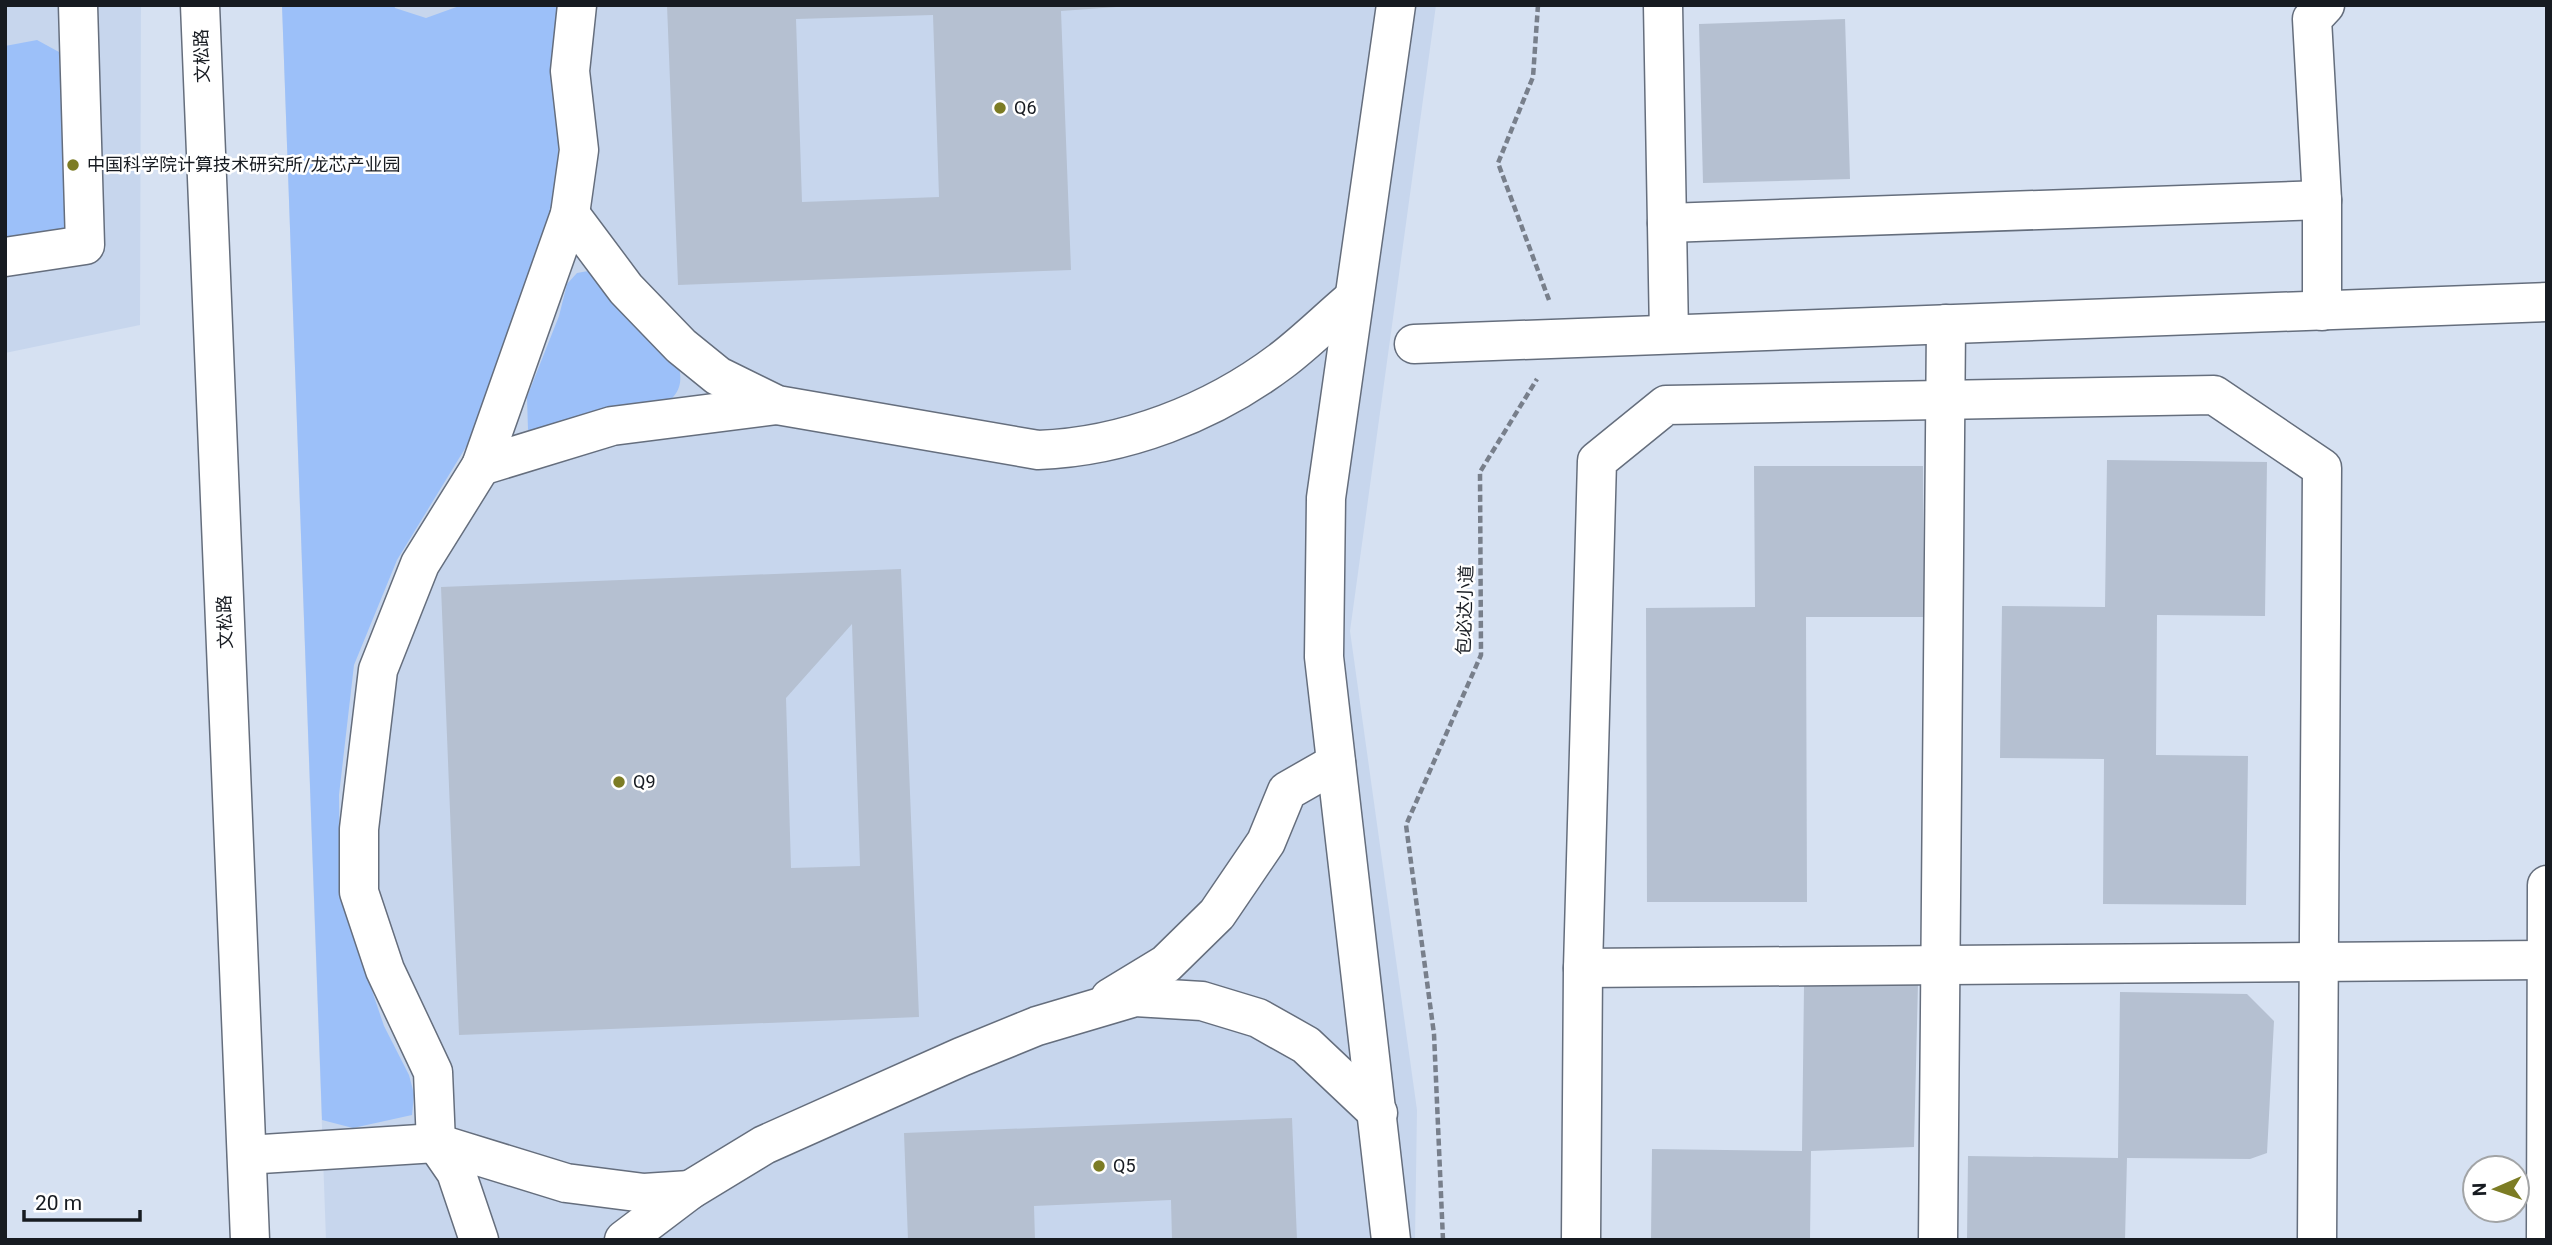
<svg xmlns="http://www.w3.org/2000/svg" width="2552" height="1245" font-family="Roboto,'Noto Sans SC',sans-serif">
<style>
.built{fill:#c7d6ed}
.green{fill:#9cc0f9}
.building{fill:#b5c0d1;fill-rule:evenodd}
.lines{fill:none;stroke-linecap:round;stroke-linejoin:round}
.minor-casing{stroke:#656e7d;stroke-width:41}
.path{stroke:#787f8b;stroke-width:4.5;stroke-dasharray:7 3.5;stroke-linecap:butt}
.minor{stroke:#fff;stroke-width:38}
.poi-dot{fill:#7c7c24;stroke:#fff;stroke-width:2.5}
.labels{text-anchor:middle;stroke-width:5;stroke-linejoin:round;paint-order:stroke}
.street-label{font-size:18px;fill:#171b21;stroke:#fff}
.poi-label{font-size:18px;fill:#171b21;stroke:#fff;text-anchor:start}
</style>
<rect width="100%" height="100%" fill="#d6e1f2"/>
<g class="built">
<polygon points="5,5 141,5 140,325 5,353"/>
<polygon points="282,5 1436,5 1350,631 1417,1110 1415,1240 326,1240"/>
</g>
<g class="green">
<polygon points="282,5 394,5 395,8 426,18 462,5 559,5 560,130 555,187 545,236 469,442 397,560 354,665 339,795 340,896 384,1026 409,1075 414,1094 412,1115 353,1128 322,1120"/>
<polygon points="37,40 59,52 67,227 5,243 5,46"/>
<path d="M588,271L600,272C617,306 642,341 676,357C682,375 684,389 668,402L543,433L528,430L527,397L559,316L567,284L577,273Z"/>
</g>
<g class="building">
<path d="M667,5H1144L1061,11L1071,270L678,285ZM933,15L939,197L802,202L796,19Z"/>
<polygon points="1845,19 1850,179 1703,183 1699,24"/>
<polygon points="2107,460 2267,462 2265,616 2157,615 2156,755 2248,756 2246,905 2103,904 2104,759 2000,758 2002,606 2105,607"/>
<polygon points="1754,466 1923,466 1924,617 1806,617 1807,902 1647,902 1646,608 1755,607"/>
<path d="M901,569L919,1017L459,1035L441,587ZM852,624L860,866L791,868L786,698Z"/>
<polygon points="1884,979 1918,984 1914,1147 1811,1151 1810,1240 1651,1240 1652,1149 1802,1151 1804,986"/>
<polygon points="2120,992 2247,994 2274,1021 2267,1153 2250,1159 2127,1158 2125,1240 1967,1240 1968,1156 2118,1158"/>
<polygon points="1292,1118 1297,1240 1172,1240 1171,1200 1034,1206 1035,1240 908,1240 904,1133"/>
</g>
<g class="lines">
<g class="minor-casing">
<g id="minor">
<polyline points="200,5 250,1240"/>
<polyline points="1663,5 1669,334"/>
<path d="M570,214L626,289L681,346L718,376L777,405L1038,450C1124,447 1212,413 1281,361C1306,342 1329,319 1354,298"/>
<polyline points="1667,223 2322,200"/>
<polyline points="5,257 85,245 78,5"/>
<polyline points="2322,311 2322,200 2312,19 2325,5"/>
<polyline points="1414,344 2547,302"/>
<polyline points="481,466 612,426 777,405"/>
<polyline points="1583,968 2547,960"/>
<polyline points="1110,998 1166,964 1217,914 1266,842 1287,791 1336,763"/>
<polyline points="247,1155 436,1143 566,1183 644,1193 690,1190"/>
<polyline points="479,1240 456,1172 436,1143 433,1072 385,970 359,892 359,829 378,670 420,564 481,466 570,214 579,150 570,71 577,5"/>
<polyline points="624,1240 690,1190 764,1145 961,1057 1037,1026 1135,997 1202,1001 1258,1018 1306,1045 1378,1113"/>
<polyline points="1391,1240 1324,657 1326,498 1396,5"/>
<polyline points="1581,1240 1583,968 1597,461 1666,405 2214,395 2322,468 2317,1240"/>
<polyline points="1938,1240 1946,324"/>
<polyline points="2546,1240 2547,885"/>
</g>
</g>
<g class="path">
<polyline points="1538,5 1533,77 1498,163 1549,300"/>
<polyline points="1443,1240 1434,1034 1406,825 1481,655 1480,472 1537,379"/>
</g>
<use href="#minor" class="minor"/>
</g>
<g class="poi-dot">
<circle cx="1000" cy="108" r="7"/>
<circle cx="73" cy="165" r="7"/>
<circle cx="619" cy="782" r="7"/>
<circle cx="1099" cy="1166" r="7"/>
</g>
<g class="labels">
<g class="street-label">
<text transform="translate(202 56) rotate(-92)" y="6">文松路</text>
<text transform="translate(1465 610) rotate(-88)" y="6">包必达小道</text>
<text transform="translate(225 622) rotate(-92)" y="6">文松路</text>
</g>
<g class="poi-label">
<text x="1014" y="114">Q6</text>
<text x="87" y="171">中国科学院计算技术研究所/龙芯产业园</text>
<text x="633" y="788">Q9</text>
<text x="1113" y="1172">Q5</text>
</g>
</g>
<rect width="2552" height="1245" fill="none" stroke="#171b21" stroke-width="14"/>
<g transform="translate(2496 1189) rotate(268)"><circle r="33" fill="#ffffff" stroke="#a2a4a6" stroke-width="2"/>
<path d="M0-5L12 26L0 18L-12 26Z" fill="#7c7c24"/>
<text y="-10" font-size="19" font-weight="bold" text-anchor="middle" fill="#171b21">N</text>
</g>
<path d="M24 1210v10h116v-10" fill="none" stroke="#171b21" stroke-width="3.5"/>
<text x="35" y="1210" font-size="21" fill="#171b21" stroke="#ffffff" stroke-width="5" paint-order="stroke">20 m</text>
</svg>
